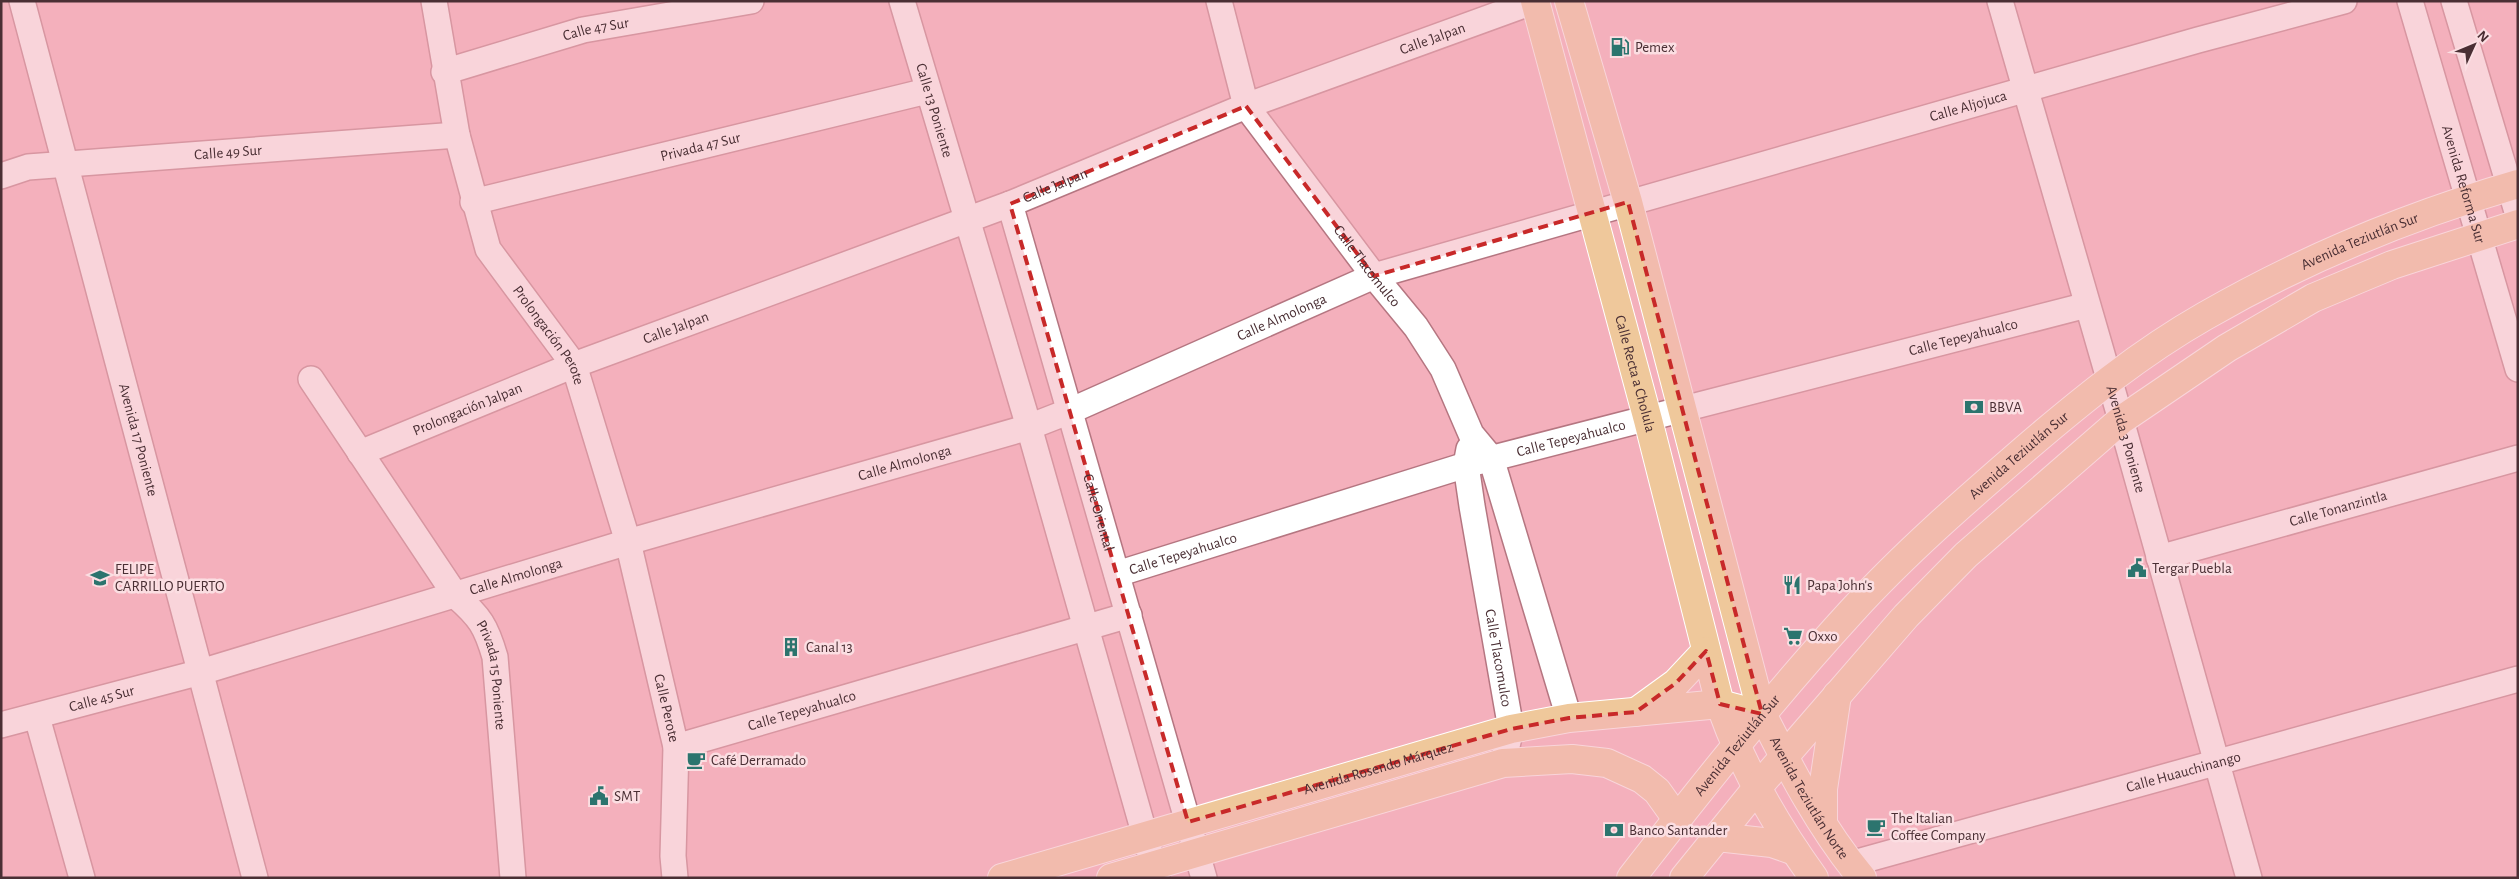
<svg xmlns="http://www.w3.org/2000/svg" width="2519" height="879" font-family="'Alegreya Sans',sans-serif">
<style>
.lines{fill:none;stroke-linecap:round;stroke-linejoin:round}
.minor-casing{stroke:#b57681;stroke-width:28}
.major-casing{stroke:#fff;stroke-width:30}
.minor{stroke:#fff;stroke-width:25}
.major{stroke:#efc89b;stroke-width:28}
.marked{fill:none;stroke:#c82929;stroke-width:4;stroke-dasharray:10 6;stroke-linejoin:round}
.labels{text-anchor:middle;stroke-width:5;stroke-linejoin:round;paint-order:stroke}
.street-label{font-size:15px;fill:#4a2f34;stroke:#fbdee2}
.poi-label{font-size:15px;fill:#4a2f34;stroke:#fbdee2;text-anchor:start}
</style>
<rect width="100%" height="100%" fill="#f4b0bc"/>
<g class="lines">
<g class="minor-casing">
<g id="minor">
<path id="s1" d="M22,1L255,878"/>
<path id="s2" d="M434,1L457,135L488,249L574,365L628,542L676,747L673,856L675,878"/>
<path id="s3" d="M902,1L1029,427L1157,878"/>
<path id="s4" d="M1219,1L1246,106L1374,276L1416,327L1443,369L1471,434L1491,458L1569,718"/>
<path id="s5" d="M2000,1L2121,420L2249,878"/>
<path id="s6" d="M2410,1L2518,369"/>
<polyline points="2454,1 2518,215"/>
<path id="s7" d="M444,72L583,30L751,1"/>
<path id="s8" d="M1,176L28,167L457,135"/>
<path id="s9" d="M473,202L927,91"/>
<path id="s10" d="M1010,204L1204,878"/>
<path id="s11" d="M311,379L456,596C480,617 486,626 495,657L513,878"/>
<path id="s12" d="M1469,449L1466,465L1472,506L1511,729L1503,763"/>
<path id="s13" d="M360,453L574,365L1010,204L1246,106L1535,1"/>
<path id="s14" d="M2159,558L2518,458"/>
<path id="s15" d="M1117,574L1466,465L2087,305"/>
<polyline points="37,717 82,878"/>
<path id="s16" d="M1,725L201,672L628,542L1029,427L1070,411L1374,276L2198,40L2344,1"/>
<path id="s17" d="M676,747L1129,615"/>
<path id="s18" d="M1850,864L2518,679"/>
</g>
</g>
<g class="major-casing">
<g id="major">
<path id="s19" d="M1535,1L1648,420L1720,704C1742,767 1775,824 1814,878"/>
<path id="s20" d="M1569,1L1628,202L1762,714C1791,771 1821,829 1862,878"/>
<polyline points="1636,712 1676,683 1706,651"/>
<polyline points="1823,823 1823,789 1837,695"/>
<polyline points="1717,837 1772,843 1795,851"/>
<path id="s21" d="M1002,878L1511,729L1569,718L1720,704L1739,709"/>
<polyline points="1111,878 1503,763 1572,759 1607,763 1642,779 1657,791 1677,819"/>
<path id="s22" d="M1631,878C1702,787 1774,696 1852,611C1905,553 1965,501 2025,449C2081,401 2140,353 2205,316C2304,259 2408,216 2518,184"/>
<polyline points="1684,878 1757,788 1906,616 1966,555 2121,420 2227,348 2313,298 2392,265 2518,224"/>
</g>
</g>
<use href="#minor" class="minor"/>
<use href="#major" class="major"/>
</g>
<path d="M0 0H2519V879H0ZM1246,106L1374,276L1628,202L1762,714L1720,704L1706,651L1676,683L1636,712L1569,718L1511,729L1188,822L1010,204Z" fill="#f4b0bc" fill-opacity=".55" fill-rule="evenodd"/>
<path class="marked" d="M1246,106L1374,276L1628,202L1762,714L1720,704L1706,651L1676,683L1636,712L1569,718L1511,729L1188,822L1010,204Z"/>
<defs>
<g id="fuel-bare" transform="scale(1.5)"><path d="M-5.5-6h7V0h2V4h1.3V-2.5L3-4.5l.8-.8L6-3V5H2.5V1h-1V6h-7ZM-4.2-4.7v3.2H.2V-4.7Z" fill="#2c746e" stroke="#fbdee2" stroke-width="2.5" paint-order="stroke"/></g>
<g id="bank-bare" transform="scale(1.5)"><path d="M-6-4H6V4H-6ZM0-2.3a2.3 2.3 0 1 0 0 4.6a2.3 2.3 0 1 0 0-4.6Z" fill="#2c746e" stroke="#fbdee2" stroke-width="2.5" paint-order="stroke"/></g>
<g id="civic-bare" transform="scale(1.5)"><path d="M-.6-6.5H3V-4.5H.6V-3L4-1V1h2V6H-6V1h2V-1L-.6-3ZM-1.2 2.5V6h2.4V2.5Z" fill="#2c746e" stroke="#fbdee2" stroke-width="2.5" paint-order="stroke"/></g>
<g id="school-bare" transform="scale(1.5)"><path d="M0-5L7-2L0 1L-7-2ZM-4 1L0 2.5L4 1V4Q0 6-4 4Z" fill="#2c746e" stroke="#fbdee2" stroke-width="2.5" paint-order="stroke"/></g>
<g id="restaurant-bare" transform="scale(1.5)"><path d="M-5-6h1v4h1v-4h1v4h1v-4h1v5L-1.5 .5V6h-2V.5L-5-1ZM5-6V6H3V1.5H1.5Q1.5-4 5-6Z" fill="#2c746e" stroke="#fbdee2" stroke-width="2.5" paint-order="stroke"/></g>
<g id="supermarket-bare" transform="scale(1.5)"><path d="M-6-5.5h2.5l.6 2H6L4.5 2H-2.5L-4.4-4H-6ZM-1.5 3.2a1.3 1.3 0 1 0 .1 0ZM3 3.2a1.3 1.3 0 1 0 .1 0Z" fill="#2c746e" stroke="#fbdee2" stroke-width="2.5" paint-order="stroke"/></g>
<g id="building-bare" transform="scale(1.5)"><path d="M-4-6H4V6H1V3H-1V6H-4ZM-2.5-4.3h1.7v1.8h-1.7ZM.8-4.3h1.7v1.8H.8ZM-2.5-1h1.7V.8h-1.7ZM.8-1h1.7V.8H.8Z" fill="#2c746e" stroke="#fbdee2" stroke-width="2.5" paint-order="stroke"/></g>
<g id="cafe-bare" transform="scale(1.5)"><path d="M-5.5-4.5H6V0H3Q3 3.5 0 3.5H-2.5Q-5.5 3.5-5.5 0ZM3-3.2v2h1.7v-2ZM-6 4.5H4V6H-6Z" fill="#2c746e" stroke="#fbdee2" stroke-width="2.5" paint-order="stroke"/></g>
</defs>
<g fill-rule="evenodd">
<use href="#fuel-bare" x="1620" y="47"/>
<use href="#bank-bare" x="1974" y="407"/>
<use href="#civic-bare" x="2137" y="568"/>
<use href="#school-bare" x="100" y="578"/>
<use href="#restaurant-bare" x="1792" y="585"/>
<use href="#supermarket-bare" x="1793" y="636"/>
<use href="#building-bare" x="791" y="647"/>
<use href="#cafe-bare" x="696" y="760"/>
<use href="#civic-bare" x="599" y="796"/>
<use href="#cafe-bare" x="1876" y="827"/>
<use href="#bank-bare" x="1614" y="830"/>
</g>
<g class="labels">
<g class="street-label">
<text dy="5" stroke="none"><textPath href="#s7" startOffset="158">Calle 47 Sur</textPath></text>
<text dy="5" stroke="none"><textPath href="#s13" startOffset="1150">Calle Jalpan</textPath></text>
<text dy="5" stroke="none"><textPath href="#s16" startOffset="2065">Calle Aljojuca</textPath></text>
<text dy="5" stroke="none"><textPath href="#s3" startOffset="114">Calle 13 Poniente</textPath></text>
<text dy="5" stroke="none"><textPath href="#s9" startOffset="234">Privada 47 Sur</textPath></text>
<text dy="5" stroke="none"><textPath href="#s8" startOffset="229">Calle 49 Sur</textPath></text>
<text dy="5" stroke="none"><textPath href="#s13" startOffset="745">Calle Jalpan</textPath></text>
<text dy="5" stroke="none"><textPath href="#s6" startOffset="191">Avenida Reforma Sur</textPath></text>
<text dy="5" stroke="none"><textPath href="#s22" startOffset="980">Avenida Teziutlán Sur</textPath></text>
<text dy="5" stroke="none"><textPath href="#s4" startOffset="309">Calle Tlacomulco</textPath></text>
<text dy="5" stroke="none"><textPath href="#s16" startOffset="1346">Calle Almolonga</textPath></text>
<text dy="5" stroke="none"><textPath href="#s13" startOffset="340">Calle Jalpan</textPath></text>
<text dy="5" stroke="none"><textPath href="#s2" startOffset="360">Prolongación Perote</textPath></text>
<text dy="5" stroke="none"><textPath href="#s15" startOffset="879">Calle Tepeyahualco</textPath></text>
<text dy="5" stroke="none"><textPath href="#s19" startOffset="386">Calle Recta a Cholula</textPath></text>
<text dy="5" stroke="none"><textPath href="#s13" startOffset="116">Prolongación Jalpan</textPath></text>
<text dy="5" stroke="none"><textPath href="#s1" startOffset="454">Avenida 17 Poniente</textPath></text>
<text dy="5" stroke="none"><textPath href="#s15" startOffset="474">Calle Tepeyahualco</textPath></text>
<text dy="5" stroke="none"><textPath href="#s5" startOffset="456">Avenida 3 Poniente</textPath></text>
<text dy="5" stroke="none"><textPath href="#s22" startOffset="575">Avenida Teziutlán Sur</textPath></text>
<text dy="5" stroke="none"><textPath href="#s16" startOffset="941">Calle Almolonga</textPath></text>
<text dy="5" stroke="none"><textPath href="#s14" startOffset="186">Calle Tonanzintla</textPath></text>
<text dy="5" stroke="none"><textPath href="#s10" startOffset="321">Calle Oriental</textPath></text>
<text dy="5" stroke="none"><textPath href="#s15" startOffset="69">Calle Tepeyahualco</textPath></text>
<text dy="5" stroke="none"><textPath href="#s16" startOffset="536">Calle Almolonga</textPath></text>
<text dy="5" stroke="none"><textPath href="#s12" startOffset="212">Calle Tlacomulco</textPath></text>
<text dy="5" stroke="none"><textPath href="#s11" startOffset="352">Privada 15 Poniente</textPath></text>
<text dy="5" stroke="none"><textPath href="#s16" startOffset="104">Calle 45 Sur</textPath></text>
<text dy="5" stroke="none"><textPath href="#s2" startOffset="754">Calle Perote</textPath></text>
<text dy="5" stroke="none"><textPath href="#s17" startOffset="131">Calle Tepeyahualco</textPath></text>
<text dy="5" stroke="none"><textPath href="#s22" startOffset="170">Avenida Teziutlán Sur</textPath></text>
<text dy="5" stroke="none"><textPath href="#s21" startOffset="392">Avenida Rosendo Márquez</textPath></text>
<text dy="5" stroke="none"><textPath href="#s18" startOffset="346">Calle Huauchinango</textPath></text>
<text dy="5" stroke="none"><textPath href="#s20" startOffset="835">Avenida Teziutlán Norte</textPath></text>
</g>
<g class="poi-label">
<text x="1635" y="52">Pemex</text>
<text x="1989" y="412">BBVA</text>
<text x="2152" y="573">Tergar Puebla</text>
<text x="115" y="574">FELIPE<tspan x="115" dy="17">CARRILLO PUERTO</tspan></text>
<text x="1807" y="590">Papa John's</text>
<text x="1808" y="641">Oxxo</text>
<text x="806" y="652">Canal 13</text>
<text x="711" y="765">Café Derramado</text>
<text x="614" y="801">SMT</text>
<text x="1891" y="823">The Italian<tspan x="1891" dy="17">Coffee Company</tspan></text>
<text x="1629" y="835">Banco Santander</text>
</g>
</g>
<rect width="2519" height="879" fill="none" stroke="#4a2f34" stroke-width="5"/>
<g transform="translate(2474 45) rotate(46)" stroke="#fbdee2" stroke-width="4" paint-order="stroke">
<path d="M0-4L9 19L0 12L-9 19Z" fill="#4a2f34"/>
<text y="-8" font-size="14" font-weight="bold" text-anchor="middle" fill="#4a2f34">N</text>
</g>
</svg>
